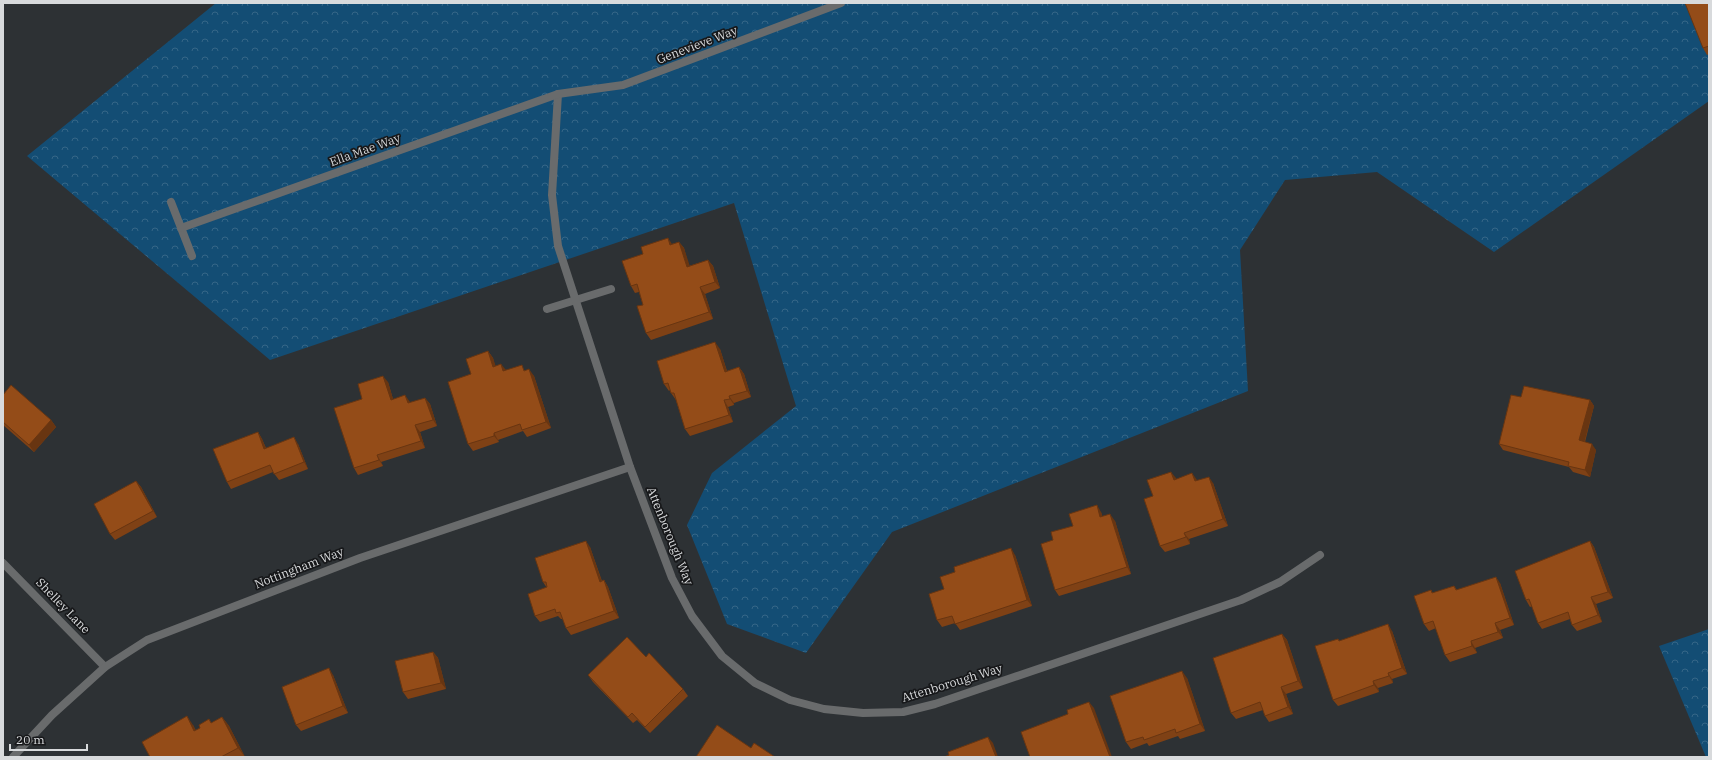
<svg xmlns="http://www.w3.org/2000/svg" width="1712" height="760" font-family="'IBM Plex Serif',serif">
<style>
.forest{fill:url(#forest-crowns)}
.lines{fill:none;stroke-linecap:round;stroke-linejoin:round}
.lane{stroke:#696b6c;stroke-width:8}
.street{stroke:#696b6c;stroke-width:8}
.wall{fill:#7f4115}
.shaded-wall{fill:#683511}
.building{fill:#944c18;stroke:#683511}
.labels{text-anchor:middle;stroke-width:3.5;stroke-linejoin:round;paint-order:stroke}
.street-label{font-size:12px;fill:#d8dadc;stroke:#17181a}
</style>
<defs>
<pattern id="forest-crowns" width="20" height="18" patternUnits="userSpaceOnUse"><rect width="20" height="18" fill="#134d74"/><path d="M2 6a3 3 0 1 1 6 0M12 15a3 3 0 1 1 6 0" fill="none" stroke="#356687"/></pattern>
</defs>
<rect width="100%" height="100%" fill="#2d3134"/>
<g class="forest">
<polygon points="216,3 1709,3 1709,101 1494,252 1377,172 1285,180 1240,250 1248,391 892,532 806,653 727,624 687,525 712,473 796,406 734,203 270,360 27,156"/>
<polygon points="1709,629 1709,757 1706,757 1659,646"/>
</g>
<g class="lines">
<g class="lane">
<polyline points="171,202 192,256"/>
<polyline points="547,309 611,289"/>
</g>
<g class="street">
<polyline points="558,94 552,195 558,246 630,467 672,578 692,616 722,656 755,683 790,700 824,709 863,713 903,712 935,704 1241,600 1280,582 1320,555"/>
<polyline points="181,228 558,94 623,85 841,3"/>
<polyline points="3,563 105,667"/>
<polyline points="13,757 52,715 105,667 147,640 360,558 630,467"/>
</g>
</g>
<g class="wall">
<polygon points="1709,3 1709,54 1707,55 1703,48"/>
<polygon points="679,242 684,248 689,266 708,260 713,266 720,288 705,294 713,319 651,340 646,333 643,305 639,292 635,293 631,286 672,244"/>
<polygon points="720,349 727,371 739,367 744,374 751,397 734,403 734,405 728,407 733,422 690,436 685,429 676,400 671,393 670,390 669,391 664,384"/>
<polygon points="488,351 493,358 495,366 506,371 525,370 534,376 551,428 527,437 523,431 498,440 499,442 473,451 468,444 471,374"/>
<polygon points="388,382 393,399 410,402 410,403 425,398 430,404 437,426 420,432 425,448 381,462 383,466 358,475 354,468 362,399"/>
<polygon points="3,395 51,420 56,427 34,452 3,425"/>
<polygon points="1521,397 1590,400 1594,406 1585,442 1596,450 1590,477 1573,472 1569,467 1503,450 1499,444"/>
<polygon points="258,432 262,439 266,448 298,444 308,469 279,480 273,472 231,489 227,482"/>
<polygon points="1176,479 1197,481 1213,483 1228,526 1189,539 1190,544 1165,552 1160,546 1153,496"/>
<polygon points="136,481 141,487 157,517 115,540 110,534"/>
<polygon points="1101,512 1102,516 1115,521 1131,574 1059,596 1055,590 1053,540 1073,526"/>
<polygon points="1590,541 1594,547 1613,598 1596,604 1602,622 1577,631 1572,625 1570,619 1542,629 1538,623 1532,606 1530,607 1526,600"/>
<polygon points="590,547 602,581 604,580 608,587 619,618 571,635 566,628 563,619 561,619 558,616 540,622 535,616 547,588 543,582"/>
<polygon points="1015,555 1032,606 960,630 955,623 942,627 937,620 944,589"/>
<polygon points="1500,583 1514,625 1500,630 1503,638 1475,648 1477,653 1450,662 1445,655 1436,628 1429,631 1424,624 1431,590 1433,593 1454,586 1457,590"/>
<polygon points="1392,631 1407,674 1392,679 1393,683 1378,688 1379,692 1338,706 1333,700 1338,639 1339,641"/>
<polygon points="1282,634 1287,640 1303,688 1286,694 1293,714 1269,722 1265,716 1263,710 1236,719 1231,713"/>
<polygon points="433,652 438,658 446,689 408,699 403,692"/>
<polygon points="646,657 683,689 688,696 650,733 637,720 633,723 593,682 588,675"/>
<polygon points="333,675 348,713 301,731 296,725"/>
<polygon points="1187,678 1205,731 1180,739 1178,736 1149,746 1147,743 1131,749 1126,742"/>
<polygon points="222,717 229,726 245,757 150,757 193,725 196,731 200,728 209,719 211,723"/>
</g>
<g class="shaded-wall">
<polygon points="668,238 672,244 670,245"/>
<polygon points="679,242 684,248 692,273 687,267"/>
<polygon points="708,260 713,266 720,288 715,282"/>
<polygon points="700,287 705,294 713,319 709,312"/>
<polygon points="715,342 720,349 729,378 725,372"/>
<polygon points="488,351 493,358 498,373 493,367"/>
<polygon points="501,364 506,370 503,371"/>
<polygon points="739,367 744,374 751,397 747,391"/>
<polygon points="529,369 534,376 551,428 546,422"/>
<polygon points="383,376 388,382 395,406 391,400"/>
<polygon points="405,395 410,402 413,410 408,403"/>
<polygon points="729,396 734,403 734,405 730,399"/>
<polygon points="425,398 430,404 437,426 433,420"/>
<polygon points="724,400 728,407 733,422 729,415"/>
<polygon points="1590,400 1594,406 1583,447 1579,440"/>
<polygon points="51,420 56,427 34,452 29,445"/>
<polygon points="415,425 420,432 425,448 421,441"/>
<polygon points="258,432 262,439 269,456 264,449"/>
<polygon points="494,433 498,440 499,442 494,436"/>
<polygon points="294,437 298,444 308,469 304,462"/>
<polygon points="1592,444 1596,450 1590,477 1585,470"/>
<polygon points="377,455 381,462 383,466 379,460"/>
<polygon points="1171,472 1176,478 1179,486 1174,480"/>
<polygon points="1192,473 1197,480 1199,488 1195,481"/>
<polygon points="1209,477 1213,483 1228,526 1223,519"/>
<polygon points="136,481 141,487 157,517 153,511"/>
<polygon points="1097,505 1101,512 1105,524 1100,517"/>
<polygon points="1110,514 1115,521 1131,574 1127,567"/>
<polygon points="1184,533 1189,539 1190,544 1186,537"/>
<polygon points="586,541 590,547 604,588 600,582"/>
<polygon points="1590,541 1594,547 1613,598 1608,592"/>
<polygon points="1011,548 1015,555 1032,606 1027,600"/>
<polygon points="1496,577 1500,583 1514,625 1510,618"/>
<polygon points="604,580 608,587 619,618 614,611"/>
<polygon points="1591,597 1596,604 1602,622 1598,615"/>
<polygon points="1495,623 1500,630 1503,638 1498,632"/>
<polygon points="1388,624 1392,631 1407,674 1402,668"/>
<polygon points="1282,634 1287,640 1303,688 1298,681"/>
<polygon points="1471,641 1475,648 1477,653 1472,646"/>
<polygon points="433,652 438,658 446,689 441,683"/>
<polygon points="329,668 333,675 348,713 343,706"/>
<polygon points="1182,671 1187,678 1205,731 1200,724"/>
<polygon points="1388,673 1392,679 1393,683 1389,676"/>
<polygon points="1373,681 1378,688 1379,692 1374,685"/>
<polygon points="1281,687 1286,694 1293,714 1288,707"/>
<polygon points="1089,702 1094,708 1112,757 1110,757"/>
<polygon points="187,716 193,725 201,741 194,731"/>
<polygon points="222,717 229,726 245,757 238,748"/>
<polygon points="988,737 993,743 998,757 996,757"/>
</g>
<g class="building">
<polygon points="1685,3 1709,3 1709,46 1703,48"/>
<polygon points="668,238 670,245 679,242 687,267 708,260 715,282 700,287 709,312 646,333 637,306 643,305 637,284 631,286 622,261 643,254 641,247"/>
<polygon points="715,342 725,372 739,367 747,391 729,396 730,399 724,400 729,415 685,429 674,393 671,393 668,383 664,384 657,361"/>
<polygon points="488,351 493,367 501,364 503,371 522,365 524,371 529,369 546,422 522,430 520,424 494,433 494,436 468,444 448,382 471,374 466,359"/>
<polygon points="383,376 391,400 405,395 408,403 425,398 433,420 415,425 421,441 377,455 379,460 354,468 334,408 362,399 358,384"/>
<polygon points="11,385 51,420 29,445 3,422 3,395"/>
<polygon points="1524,386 1590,400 1579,440 1592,444 1585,470 1568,466 1569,462 1499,444 1511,395 1521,397"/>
<polygon points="258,432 264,449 294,437 304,462 274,474 270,465 227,482 213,449"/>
<polygon points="1171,472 1174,480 1192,473 1195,481 1209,477 1223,519 1184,533 1186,537 1160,546 1144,499 1153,496 1147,480"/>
<polygon points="136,481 153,511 110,534 94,504"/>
<polygon points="1097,505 1100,517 1110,514 1127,567 1055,590 1041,544 1053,540 1051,532 1073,526 1069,514"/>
<polygon points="586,541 600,582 604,580 614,611 566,628 560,612 556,613 555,609 535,616 528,594 547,587 546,582 543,582 535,558"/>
<polygon points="1590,541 1608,592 1591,597 1598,615 1572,625 1568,612 1538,623 1529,599 1526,600 1515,571"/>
<polygon points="1011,548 1027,600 955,624 952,616 937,620 929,594 944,589 940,577 955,572 954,567"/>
<polygon points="1496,577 1510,618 1495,623 1498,632 1471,641 1472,646 1445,655 1433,621 1424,624 1414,596 1431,590 1432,593 1454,586 1456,590"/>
<polygon points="1388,624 1402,668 1388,673 1389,676 1373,681 1374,685 1333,700 1315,646 1338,639 1339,641"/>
<polygon points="1282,634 1298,681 1281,687 1288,707 1265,716 1260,702 1231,713 1213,658"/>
<polygon points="627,637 646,657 649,653 683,689 645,727 632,713 628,717 588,675"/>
<polygon points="433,652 441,683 403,692 395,661"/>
<polygon points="329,668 343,706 296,725 282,687"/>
<polygon points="1182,671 1200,724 1176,733 1175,729 1144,740 1143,737 1126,742 1110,696"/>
<polygon points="1089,702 1110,757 1030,757 1021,732 1068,714 1067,710"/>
<polygon points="187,716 194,731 200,728 199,725 209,719 211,723 222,717 238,748 221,757 150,757 142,742"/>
<polygon points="717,725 751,748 754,743 775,757 696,757"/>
<polygon points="988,737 996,757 944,757 949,755 948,752"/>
</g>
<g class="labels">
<g class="street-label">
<text transform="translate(697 45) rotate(-21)" y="4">Genevieve Way</text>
<text transform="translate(365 150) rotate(-20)" y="4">Ella Mae Way</text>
<text transform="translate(670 536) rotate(68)" y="4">Attenborough Way</text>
<text transform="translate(299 568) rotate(-21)" y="4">Nottingham Way</text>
<text transform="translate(63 606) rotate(46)" y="4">Shelley Lane</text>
<text transform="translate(952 683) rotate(-17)" y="4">Attenborough Way</text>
</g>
</g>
<rect width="1712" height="760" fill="none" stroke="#d8dadc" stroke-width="8"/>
<path d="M10 744v6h77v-6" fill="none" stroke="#d8dadc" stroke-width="2"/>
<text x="16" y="744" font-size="12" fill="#d8dadc" stroke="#17181a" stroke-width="3" paint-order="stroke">20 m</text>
</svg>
